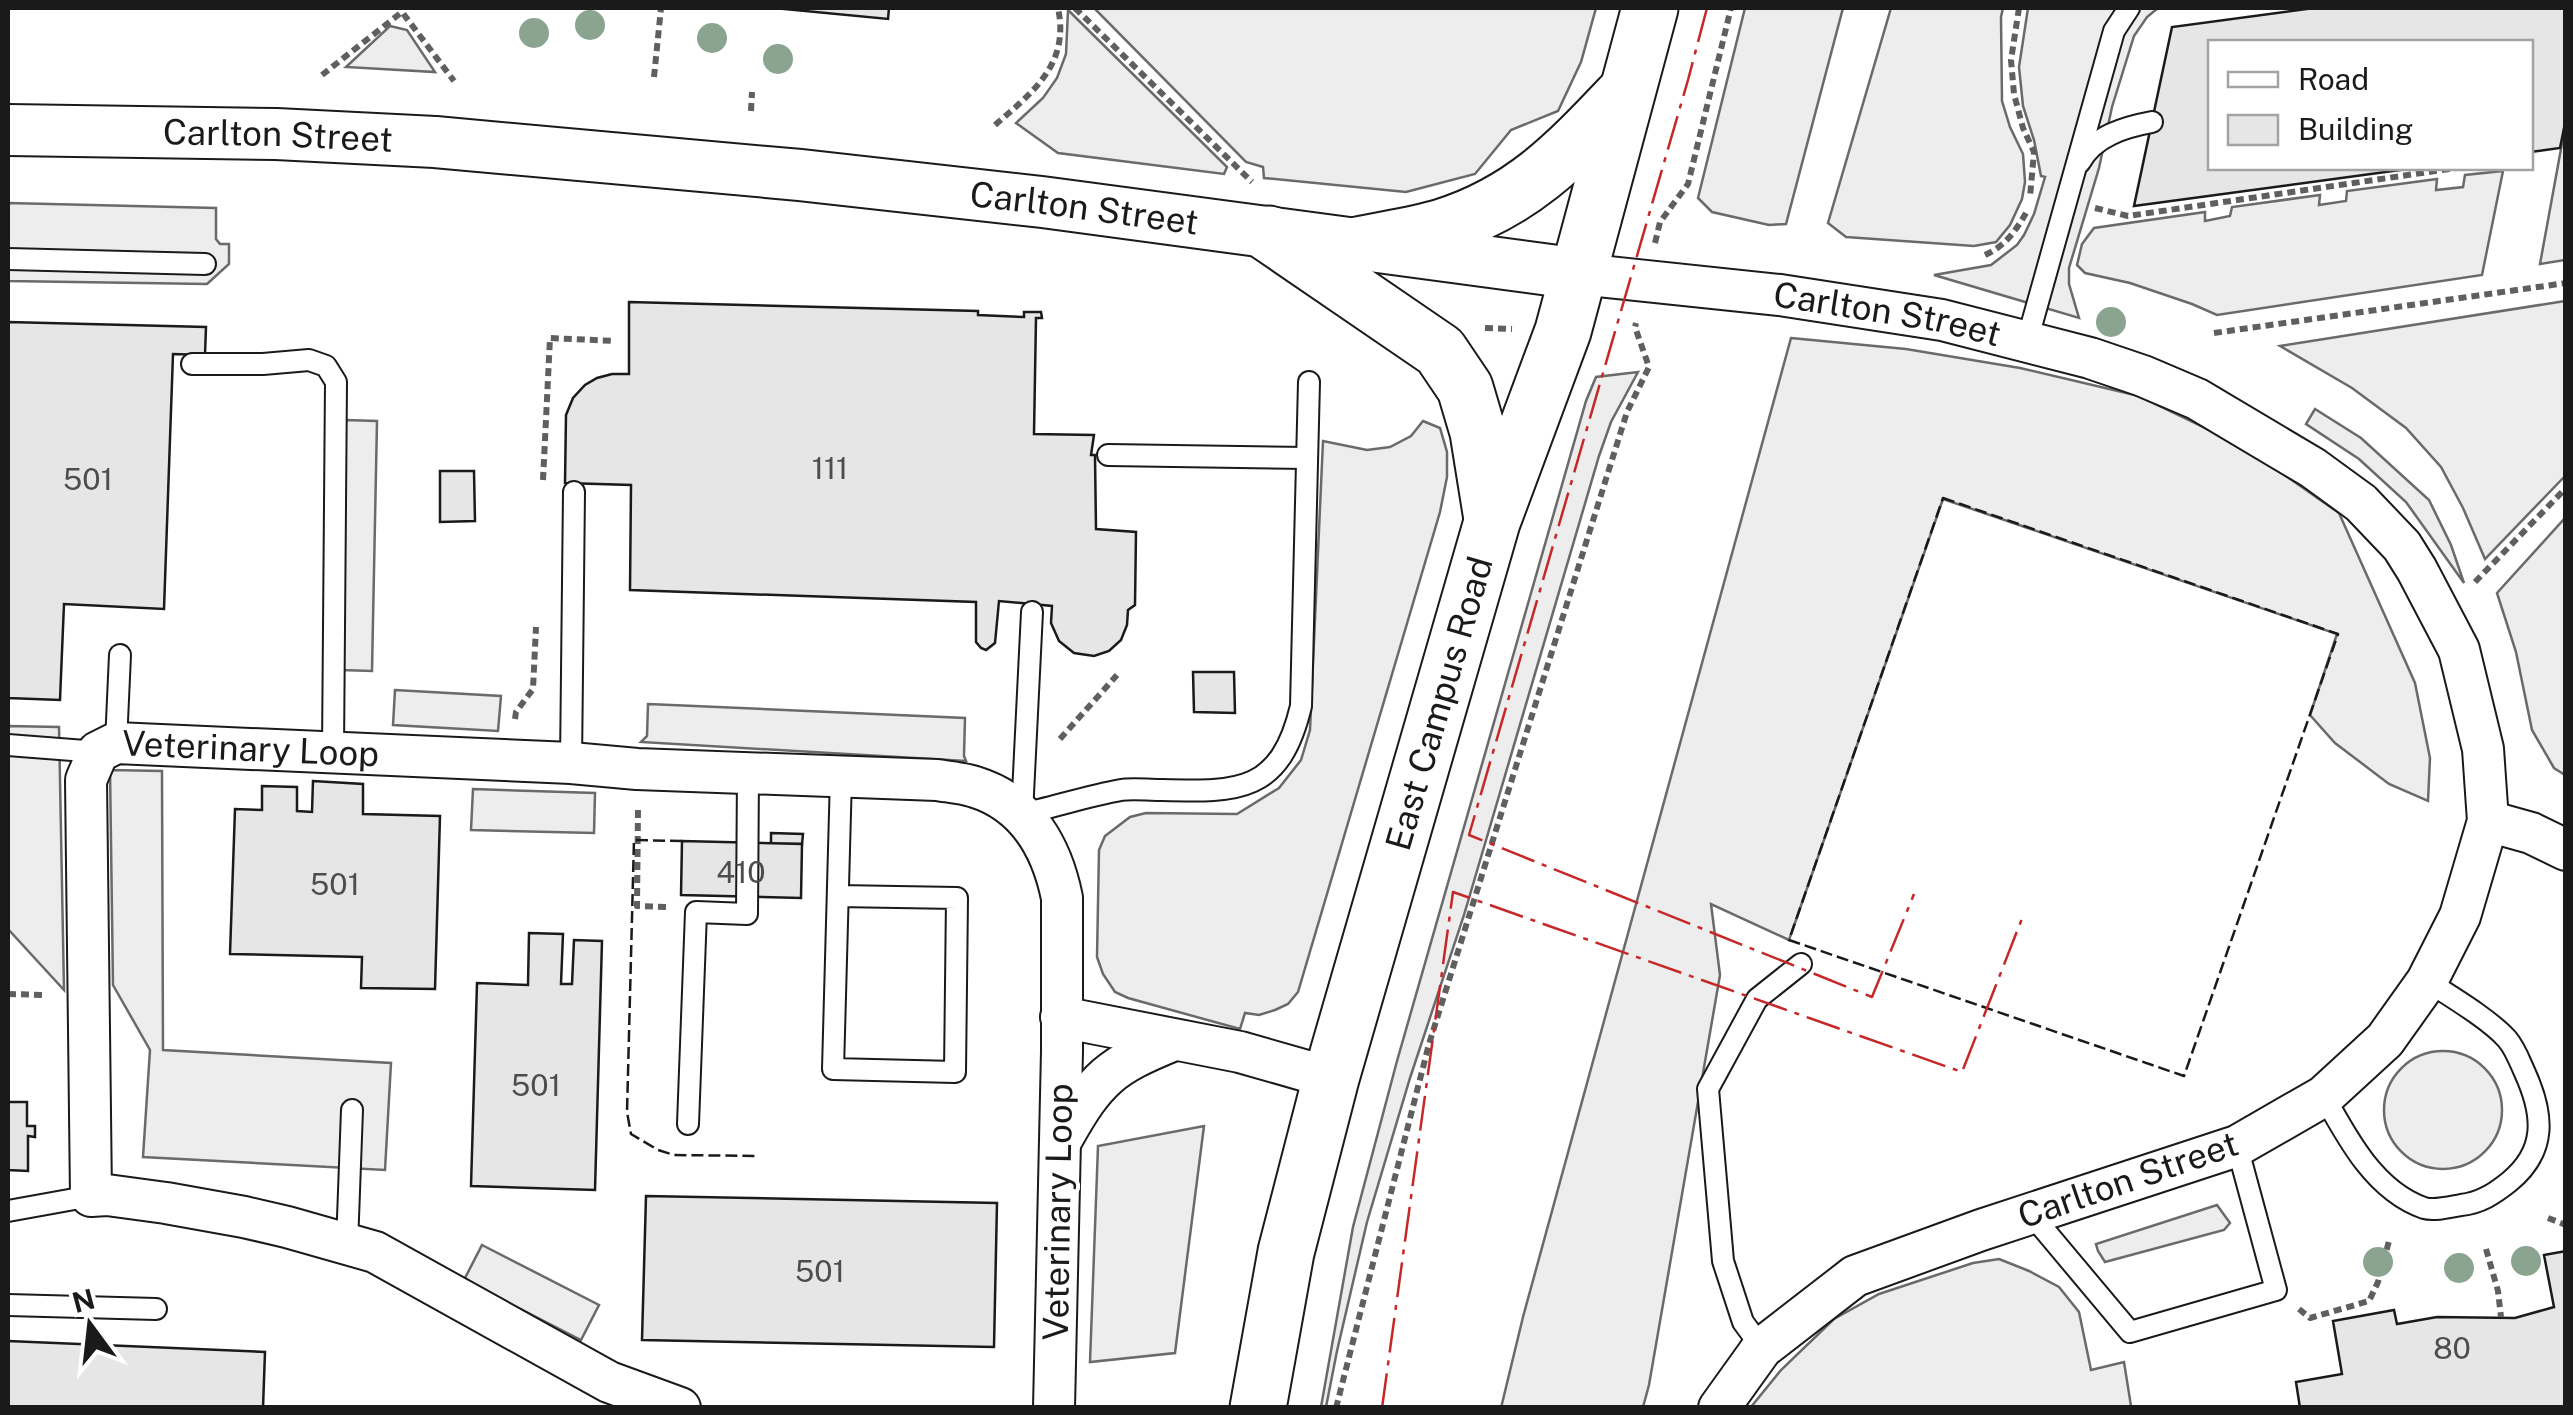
<svg xmlns="http://www.w3.org/2000/svg" width="2573" height="1415" font-family="'Public Sans',sans-serif">
<style>
.built{fill:#ededed;stroke:#6a6a6a;stroke-width:2.5}
.building{fill:#e6e6e6;stroke:#1a1a1a;stroke-width:2.5}
.lines{fill:none;stroke-linecap:round;stroke-linejoin:round}
.service-casing{stroke:#1a1a1a;stroke-width:24}
.minor-casing{stroke:#1a1a1a;stroke-width:44}
.tertiary-casing{stroke:#1a1a1a;stroke-width:54}
.secondary-casing{stroke:#1a1a1a;stroke-width:59}
.path{stroke:#5f5f5f;stroke-width:6;stroke-dasharray:8 5;stroke-linecap:butt}
.service{stroke:#fff;stroke-width:20}
.minor{stroke:#fff;stroke-width:40}
.tertiary{stroke:#fff;stroke-width:50}
.secondary{stroke:#fff;stroke-width:55}
.fence{stroke:#1a1a1a;stroke-width:2.5;stroke-dasharray:12 5;stroke-linecap:butt}
.power{stroke:#c62828;stroke-width:2.5;stroke-dasharray:35 8 5 8;stroke-linecap:butt}
.tree{fill:#8aa48f}
.labels{text-anchor:middle;stroke-width:8;stroke-linejoin:round;paint-order:stroke}
.number-label{font-size:30px;fill:#4d4d4d}
.street-label{font-size:35px;fill:#1a1a1a;stroke:#fff}
</style>
<rect width="100%" height="100%" fill="#fff"/>
<g class="built">
<polygon points="1094,8 1596,8 1581,62 1558,111 1511,130 1475,174 1406,192 1264,178 1263,167 1246,162"/>
<polygon points="1745,8 1843,8 1786,224 1769,225 1712,212 1698,198"/>
<polygon points="1891,8 2003,8 2001,17 2002,101 2010,127 2023,154 2025,182 2022,199 2010,225 1996,242 1974,246 1846,237 1828,223"/>
<polygon points="2028,8 2158,8 2147,17 2134,36 2112,107 2099,168 2069,268 2069,284 2079,318 1934,275 1991,265 2017,245 2024,235 2034,214 2045,177 2041,176 2034,140 2023,106 2019,67"/>
<polygon points="1068,10 1227,167 1224,174 1058,153 1016,123 1043,98 1057,78 1066,54"/>
<polygon points="390,26 407,30 435,72 346,67"/>
<polygon points="2565,127 2565,260 2540,264"/>
<polygon points="2503,171 2482,275 2217,315 2192,304 2130,283 2085,273 2077,265 2082,244 2094,228 2205,212 2205,221 2230,216 2232,207 2320,195 2319,205 2346,201 2347,191 2437,179 2436,190 2463,187 2465,175"/>
<polygon points="8,203 216,208 216,239 220,244 229,244 229,264 207,284 8,281"/>
<polygon points="2565,301 2565,476 2485,559 2463,508 2441,467 2406,428 2352,388 2280,346"/>
<polygon points="1791,338 1906,349 2020,368 2139,396 2243,446 2339,513 2415,683 2430,758 2428,801 2389,784 2335,743 2310,715 2337,634 1943,499 1789,940 1711,904 1720,975 1649,1385 1643,1407 1501,1408 1523,1317"/>
<polygon points="1638,372 1611,422 1599,456 1464,915 1410,1078 1367,1222 1337,1351 1326,1407 1321,1407 1353,1227 1397,1061 1586,401 1596,377"/>
<polygon points="2315,409 2361,438 2429,500 2451,545 2464,583 2406,502 2359,459 2306,424"/>
<polygon points="345,420 377,421 372,671 341,670"/>
<polygon points="1423,421 1440,428 1447,452 1447,477 1440,512 1298,992 1288,1004 1275,1010 1259,1015 1245,1013 1240,1029 1128,998 1115,992 1103,974 1097,957 1099,850 1105,836 1130,817 1146,813 1237,814 1279,788 1301,760 1310,730 1323,441 1367,450 1390,447 1411,436"/>
<polygon points="2565,518 2565,775 2554,768 2532,730 2516,652 2497,593"/>
<polygon points="395,690 501,696 498,731 393,725"/>
<polygon points="648,704 965,718 964,756 966,761 641,742 647,736"/>
<polygon points="8,726 59,727 64,990 8,929"/>
<polygon points="110,770 162,771 163,1050 391,1063 385,1170 143,1157 150,1050 113,985"/>
<polygon points="473,789 595,793 594,833 471,830"/>
<circle cx="2443" cy="1110" r="59"/>
<polygon points="1204,1126 1175,1353 1090,1362 1098,1146"/>
<polygon points="2217,1205 2230,1223 2224,1230 2105,1262 2098,1251 2096,1244"/>
<polygon points="482,1245 599,1305 581,1340 464,1280"/>
<polygon points="1999,1259 2029,1271 2059,1287 2079,1312 2091,1370 2124,1362 2131,1406 1751,1407 1781,1370 1834,1319 1879,1294 1973,1263"/>
</g>
<g class="building">
<polygon points="774,8 889,8 888,19"/>
<polygon points="2314,8 2566,8 2566,118 2560,148 2530,152 2530,42 2210,42 2210,168 2415,168 2134,206 2172,27"/>
<polygon points="629,302 978,311 978,315 1024,317 1024,312 1041,312 1042,318 1036,318 1034,434 1094,435 1091,455 1095,455 1096,529 1136,532 1135,605 1128,610 1127,625 1121,640 1109,651 1094,656 1074,653 1059,641 1051,623 1052,606 999,601 995,643 986,650 981,648 976,642 976,602 630,590 631,485 565,483 566,415 573,398 585,385 597,378 612,374 629,374"/>
<polygon points="8,322 206,327 205,355 173,354 164,609 64,604 60,700 8,698"/>
<polygon points="440,471 474,471 475,521 440,522"/>
<polygon points="1193,672 1234,672 1235,713 1194,712"/>
<polygon points="313,781 363,784 363,814 440,816 435,989 361,988 362,957 230,954 235,809 262,810 262,786 297,787 297,811 312,812"/>
<polygon points="771,833 803,834 802,844 771,844"/>
<polygon points="682,841 802,844 801,898 681,895"/>
<polygon points="529,933 563,934 561,984 572,984 574,940 602,941 595,1190 471,1186 477,983 528,985"/>
<polygon points="8,1102 27,1102 27,1126 35,1126 35,1137 28,1136 28,1171 8,1170"/>
<polygon points="646,1196 997,1203 994,1347 642,1340"/>
<polygon points="2566,1251 2566,1408 2300,1408 2296,1382 2342,1374 2333,1321 2394,1310 2397,1324 2437,1317 2515,1318 2554,1307 2544,1255"/>
<polygon points="8,1341 265,1352 263,1408 8,1408"/>
</g>
<g class="lines">
<g class="service-casing">
<g id="service">
<path d="M2080,162C2094,136 2125,127 2152,122"/>
<polyline points="8,259 205,264"/>
<polyline points="2027,341 2114,31 2129,8"/>
<polyline points="192,364 263,364 309,360 326,366 336,382 333,751"/>
<polyline points="1108,455 1307,458"/>
<path d="M1032,612L1022,814C1054,807 1088,796 1121,790C1133,788 1147,790 1160,790C1238,792 1280,794 1301,706L1309,382"/>
<polyline points="116,743 120,655"/>
<polyline points="8,745 98,752"/>
<polyline points="571,763 574,492"/>
<polyline points="838,896 957,898 955,1072 833,1069 840,813 841,776"/>
<path d="M2324,1096C2347,1138 2375,1191 2424,1208C2434,1211 2450,1207 2461,1205C2480,1203 2494,1194 2509,1182C2547,1151 2544,1115 2525,1073C2520,1062 2515,1048 2507,1039C2489,1019 2450,996 2427,981"/>
<polyline points="688,1124 696,912 747,914 748,773"/>
<polyline points="8,1211 91,1196"/>
<polyline points="2031,1214 2130,1332 2276,1290 2237,1146"/>
<polyline points="347,1245 352,1110"/>
<polyline points="8,1305 156,1309"/>
<polyline points="1762,1348 1743,1322 1723,1261 1708,1089 1757,999 1801,964"/>
</g>
</g>
<g class="minor-casing">
<g id="minor">
<path id="s1" d="M1580,274L1780,295L1942,320L2090,358L2143,376L2197,399L2313,468L2361,503L2402,546L2417,570L2459,650L2483,749L2488,821L2460,916L2427,981L2385,1040L2324,1096L2237,1146L1981,1230L1855,1276L1762,1348L1719,1408"/>
<polyline points="2488,821 2531,833 2566,850"/>
<polyline points="1061,1017 1240,1052 1331,1078"/>
<path d="M1062,1139C1096,1078 1110,1066 1174,1040"/>
<path id="s2" d="M680,1408L609,1382L375,1252L287,1227L244,1217L166,1203L107,1195L91,1196L86,780L98,752L116,743L571,763L637,769L937,780C949,782 963,783 975,787C1027,803 1052,848 1062,898V1051L1054,1408"/>
</g>
</g>
<g class="tertiary-casing">
<g id="tertiary">
<path id="s3" d="M8,130L276,134L435,142L800,175L1042,202L1580,274"/>
</g>
</g>
<g class="secondary-casing">
<g id="secondary">
<polyline points="1269,234 1440,351 1465,388 1478,432 1492,519"/>
<path d="M1358,245C1386,239 1415,235 1442,227C1522,202 1566,155 1622,96"/>
<path id="s4" d="M1258,1408L1286,1252L1331,1078L1492,522L1563,331L1650,8"/>
</g>
</g>
<g class="path">
<polyline points="1075,8 1252,182"/>
<polyline points="2019,8 2011,60 2014,94 2023,128 2034,152 2030,197"/>
<polyline points="322,75 402,12 454,81"/>
<polyline points="654,77 661,8"/>
<polyline points="751,111 752,92"/>
<path d="M995,125C1033,92 1070,64 1058,8"/>
<polyline points="2095,208 2128,216 2456,168"/>
<polyline points="1655,243 1660,222 1688,184 1731,8"/>
<path d="M1985,255C2005,246 2015,232 2026,213"/>
<polyline points="1485,328 1512,329"/>
<polyline points="2214,333 2566,283"/>
<polyline points="543,480 550,338 615,341"/>
<polyline points="2475,582 2566,488"/>
<polyline points="515,719 516,712 533,689 536,627"/>
<polyline points="1060,739 1117,675"/>
<polyline points="638,810 637,906 668,907"/>
<polyline points="8,994 46,995"/>
<polyline points="2548,1218 2566,1225"/>
<polyline points="2486,1249 2498,1291 2501,1317"/>
<polyline points="2299,1309 2310,1318 2369,1301 2378,1282 2389,1241"/>
<polyline points="1336,1408 1429,1044 1627,412 1649,367 1635,327 1636,323"/>
</g>
<use href="#service" class="service"/>
<use href="#minor" class="minor"/>
<use href="#tertiary" class="tertiary"/>
<use href="#secondary" class="secondary"/>
<g class="fence">
<polygon points="1943,498 2338,634 2184,1076 1789,940"/>
<polyline points="682,841 634,840 627,1112 631,1134 658,1150 674,1155 759,1156"/>
</g>
<g class="power">
<polyline points="1707,8 1688,80 1469,835 1872,997 1914,894"/>
<polyline points="1382,1408 1453,892 1962,1072 2023,916"/>
</g>
</g>
<g class="tree">
<circle cx="590" cy="25" r="15"/>
<circle cx="534" cy="33" r="15"/>
<circle cx="712" cy="38" r="15"/>
<circle cx="778" cy="59" r="15"/>
<circle cx="2111" cy="322" r="15"/>
<circle cx="2526" cy="1261" r="15"/>
<circle cx="2378" cy="1262" r="15"/>
<circle cx="2459" cy="1268" r="15"/>
</g>
<g class="labels">
<g class="number-label">
<text x="830" y="479">111</text>
<text x="88" y="490">501</text>
<text x="741" y="883">410</text>
<text x="335" y="895">501</text>
<text x="536" y="1096">501</text>
<text x="820" y="1282">501</text>
<text x="2452" y="1359">80</text>
</g>
<g class="street-label">
<text dy="12" stroke="none"><textPath href="#s3" startOffset="270">Carlton Street</textPath></text>
<text dy="12" stroke="none"><textPath href="#s3" startOffset="1080">Carlton Street</textPath></text>
<text dy="12" stroke="none"><textPath href="#s1" startOffset="310">Carlton Street</textPath></text>
<text dy="12" stroke="none"><textPath href="#s4" startOffset="728">East Campus Road</textPath></text>
<text dy="12" stroke="none"><textPath href="#s2" startOffset="1235">Veterinary Loop</textPath></text>
<text transform="translate(2128 1180) rotate(-19)" y="12">Carlton Street</text>
<text transform="translate(1058 1212) rotate(-89)" y="12">Veterinary Loop</text>
</g>
</g>
<rect width="2573" height="1415" fill="none" stroke="#1a1a1a" stroke-width="20"/>
<rect x="2208" y="40" width="325" height="130" fill="#ffffff" stroke="#a3a3a3" stroke-width="2.5"/>
<rect x="2228" y="72" width="50" height="15" fill="#ffffff" stroke="#a3a3a3" stroke-width="2.5"/>
<text x="2298" y="90" font-size="30" fill="#1a1a1a">Road</text>
<rect x="2228" y="115" width="50" height="30" fill="#e6e6e6" stroke="#a3a3a3" stroke-width="2.5"/>
<text x="2298" y="140" font-size="30" fill="#1a1a1a">Building</text>
<g transform="translate(90 1325) rotate(345)" stroke="#ffffff" stroke-width="8" paint-order="stroke">
<path d="M0-8L18 38L0 25L-18 38Z" fill="#1a1a1a"/>
<text y="-15" font-size="28" font-weight="bold" text-anchor="middle" fill="#1a1a1a">N</text>
</g>
</svg>
